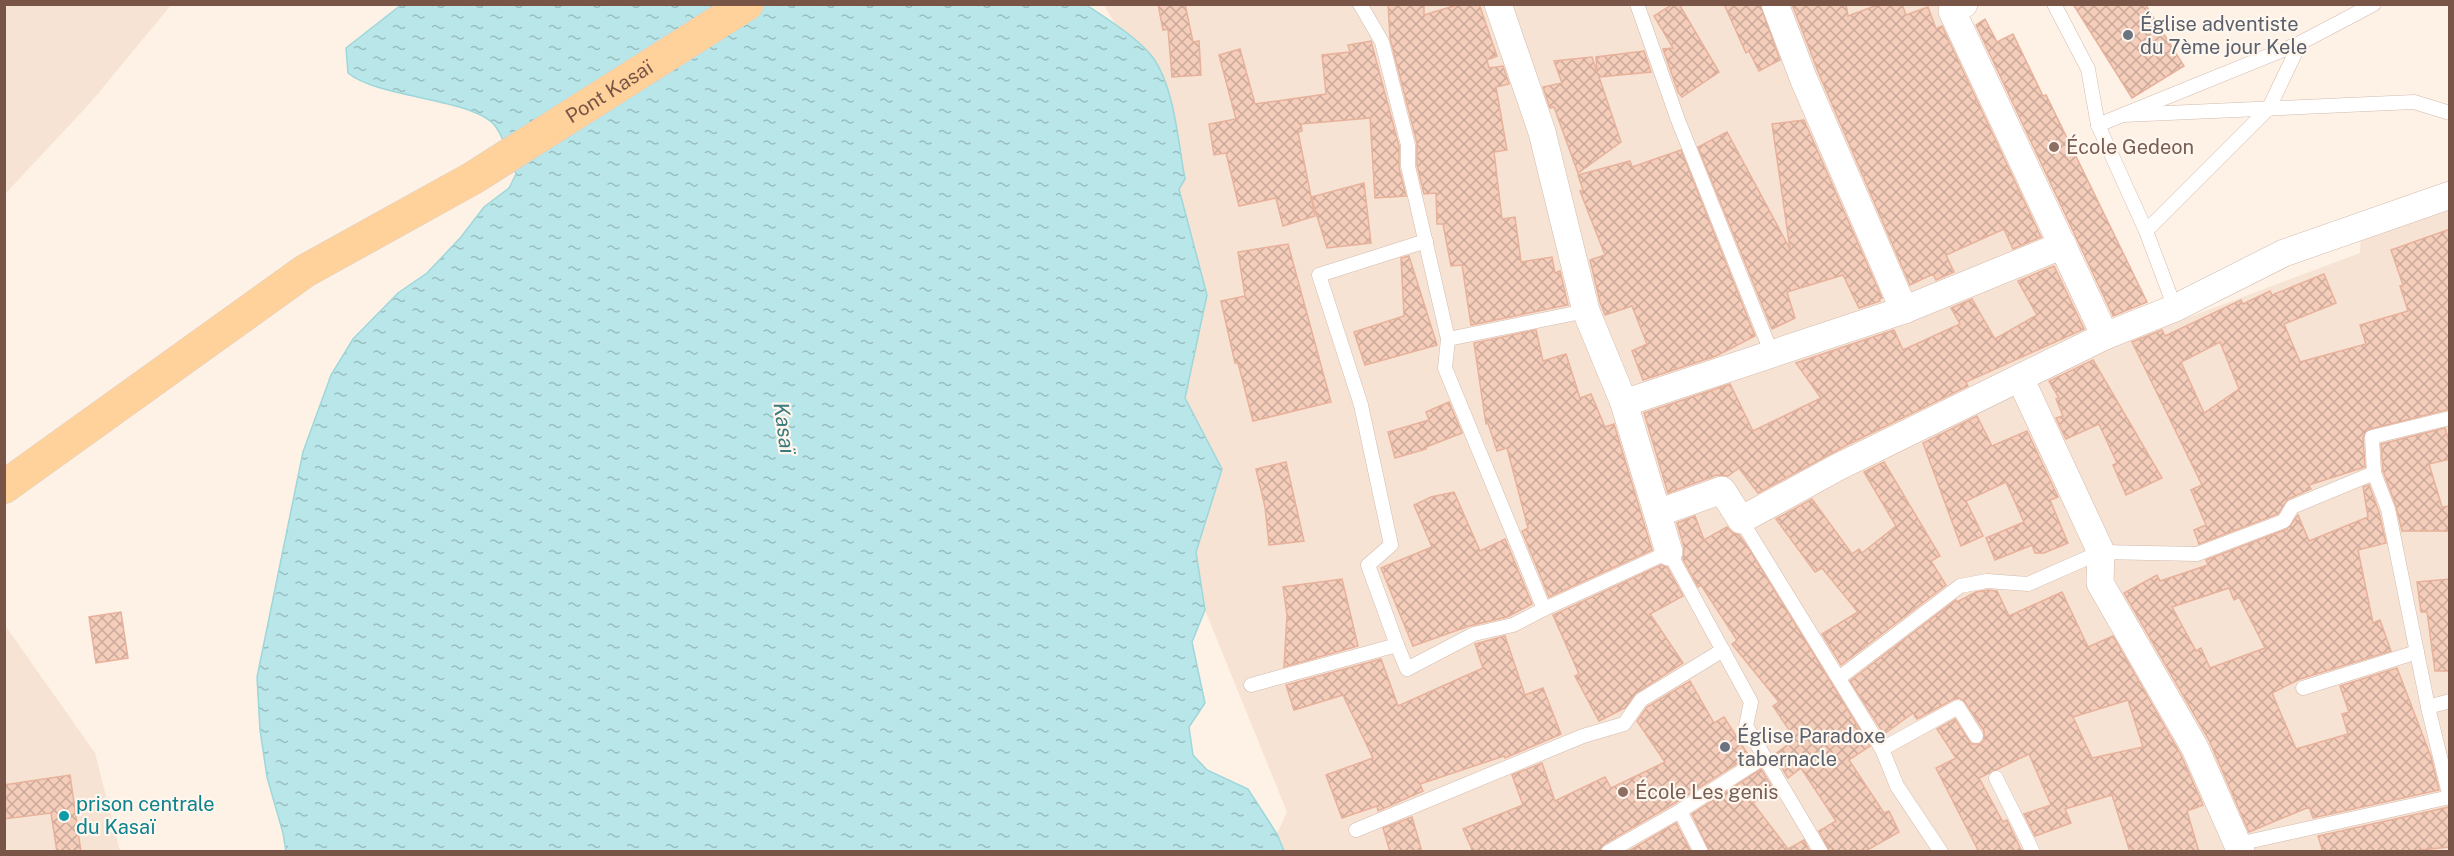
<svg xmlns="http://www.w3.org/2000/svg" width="2454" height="856" font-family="'Public Sans',sans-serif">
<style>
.residential{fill:#f6e3d3}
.water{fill:url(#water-ripples);stroke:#9ed7db;stroke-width:1.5}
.building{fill:url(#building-cross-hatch);stroke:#e8b19b;stroke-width:1.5;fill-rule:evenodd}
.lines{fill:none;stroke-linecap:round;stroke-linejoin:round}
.lane-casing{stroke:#d3baad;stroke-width:15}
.street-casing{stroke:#d3baad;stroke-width:28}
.primary-casing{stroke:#d9cfcc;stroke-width:34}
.lane{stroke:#fff;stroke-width:14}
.street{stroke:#fff;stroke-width:27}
.primary{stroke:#ffd19b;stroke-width:33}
.worship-dot{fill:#6b7280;stroke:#fff6ed;stroke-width:2}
.education-dot{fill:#8d6e63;stroke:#fff6ed;stroke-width:2}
.culture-dot{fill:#0f9aa8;stroke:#fff6ed;stroke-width:2}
.labels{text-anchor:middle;stroke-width:4.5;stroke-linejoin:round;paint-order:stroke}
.worship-label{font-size:20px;fill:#5b616d;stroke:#fff6ed;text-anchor:start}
.street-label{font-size:20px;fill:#795548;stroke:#fff6ed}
.education-label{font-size:20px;fill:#785e54;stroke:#fff6ed;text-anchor:start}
.culture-label{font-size:20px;fill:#0d838f;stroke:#fff6ed;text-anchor:start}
.water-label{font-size:21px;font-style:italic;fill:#3b7a7e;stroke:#fff6ed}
</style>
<defs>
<pattern id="water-ripples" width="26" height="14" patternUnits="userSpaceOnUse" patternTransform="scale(1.5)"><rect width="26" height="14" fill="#b8e6e9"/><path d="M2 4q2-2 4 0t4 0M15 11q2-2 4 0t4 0" fill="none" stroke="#9abdbf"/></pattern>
<pattern id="building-cross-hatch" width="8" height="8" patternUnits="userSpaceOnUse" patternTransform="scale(1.5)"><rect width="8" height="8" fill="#f5cdbb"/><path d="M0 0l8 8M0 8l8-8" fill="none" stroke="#cba99a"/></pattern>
</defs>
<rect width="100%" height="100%" fill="#fef2e6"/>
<g class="residential">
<polygon points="5,4 171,5 91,102 5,194"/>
<polygon points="1104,5 1941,5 2115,345 2360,253 2361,233 2449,182 2449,851 1284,851 1277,834 1287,812 1205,610 1196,552 1222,469 1185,398 1207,295 1179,189 1185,179 1168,88 1153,58 1116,25"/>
<polygon points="4,624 95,753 120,851 5,851"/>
</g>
<path class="water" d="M1085,4C1106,18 1140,39 1154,59C1175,90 1178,143 1185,179L1179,189L1207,295L1185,398L1222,469L1196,552L1205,610L1192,642L1205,703L1189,727L1193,755L1207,770L1248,789L1277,834L1284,851L286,852L283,833L267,777L260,730L257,677L303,452L331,375L353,339L398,293L427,273L461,237L484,207L509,188L516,174C510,159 505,140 496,127C476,98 379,99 348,73L346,48L401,5Z"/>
<g class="building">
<polygon points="1158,4 1185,4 1193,42 1199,41 1201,75 1172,77 1168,29 1163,30"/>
<polygon points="1388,4 1424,4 1424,15 1460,4 1479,4 1497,56 1487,60 1489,68 1503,66 1509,84 1496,87 1507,150 1494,152 1502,219 1515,217 1521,262 1552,257 1555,273 1560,271 1568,305 1471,325 1462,265 1451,266 1443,224 1437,224 1436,193 1424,194 1417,165 1417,143 1390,38"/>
<polygon points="1673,4 1679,4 1719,72 1682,97 1678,92 1663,49 1673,48 1654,16"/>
<polygon points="1724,4 1760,4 1780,60 1759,71 1749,51 1746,53"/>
<polygon points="1792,4 1846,4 1848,16 1880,4 1902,4 1906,15 1928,7 1936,29 1942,26 2041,237 2013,249 2004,229 1946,255 1954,272 1936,280 1933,274 1910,285 1819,74"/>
<polygon points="2073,4 2145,4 2184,66 2132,98"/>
<polygon points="1985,19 1997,42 2013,34 2043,96 2046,95 2147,302 2113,316 1976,25"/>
<polygon points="1371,41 1399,146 1399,168 1406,196 1375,198 1370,118 1301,124 1302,131 1298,132 1315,216 1283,226 1276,198 1239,206 1226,153 1214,155 1209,124 1236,119 1219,55 1240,49 1255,104 1326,94 1322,55 1350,52 1348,45"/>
<polygon points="1644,51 1651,72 1599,77 1621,142 1578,173 1554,107 1550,108 1543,87 1562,83 1554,61 1592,57 1597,72 1596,57"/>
<polygon points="1804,120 1882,298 1879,299 1880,301 1859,308 1843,275 1787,292 1795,318 1772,329 1698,147 1727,132 1790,249 1772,124"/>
<polygon points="1681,150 1755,336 1716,356 1643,380 1632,351 1647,344 1632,306 1605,315 1600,302 1590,260 1605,255 1580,191 1583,190 1578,175 1630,161 1632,167"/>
<polygon points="1364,183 1371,243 1327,248 1311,197"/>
<path d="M2450,229V409L2367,430L2363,438L2365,467L2309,485L2311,489L2288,499L2278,514L2199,544L2194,530L2206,525L2191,490L2202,485L2132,342L2162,330L2165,336L2241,300L2243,304L2270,291L2272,295L2324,274L2336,303L2284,324L2300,362L2366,344L2360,325L2408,311L2400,286L2403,285L2391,250ZM2220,342L2239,389L2204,413L2181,362Z"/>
<polygon points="1288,244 1331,402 1253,421 1238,363 1235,363 1221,301 1245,296 1238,252"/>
<polygon points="1409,256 1437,345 1365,365 1354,332 1404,316 1401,258"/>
<polygon points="2054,266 2084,329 1966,382 1968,386 1847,445 1758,493 1739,468 1728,476 1717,475 1668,493 1644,413 1730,384 1753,431 1821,398 1796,363 1894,330 1903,350 1960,324 1951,308 1972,299 1995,339 2037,315 2018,281"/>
<polygon points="1536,330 1543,361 1566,354 1580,398 1591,394 1605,427 1614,424 1652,550 1549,597 1522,531 1528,528 1507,448 1497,451 1488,423 1486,424 1474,343"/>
<polygon points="2093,360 2162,478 2126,495 2113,465 2117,463 2099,424 2066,439 2056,418 2063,416 2056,399 2059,398 2049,381"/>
<polygon points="1449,402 1462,433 1426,447 1426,449 1395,458 1388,432 1429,420 1426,412"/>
<polygon points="1977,416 1992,446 2027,431 2058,497 2050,500 2068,543 2044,553 2035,553 2032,545 1995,560 1986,538 2024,522 2006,482 1966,501 1983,536 1961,546 1923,443"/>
<polygon points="2445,428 2450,444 2450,459 2429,464 2442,507 2450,506 2450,531 2402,531 2396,506 2383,471 2381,444"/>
<polygon points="1286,462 1304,541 1269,545 1265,507 1256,469"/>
<polygon points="1884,462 1940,556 1931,561 1946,585 1841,665 1822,634 1858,612 1822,568 1815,572 1776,519 1812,499 1852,554 1859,549 1862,553 1896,526 1864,472"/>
<path d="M2369,485L2379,512L2386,543L2358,550L2373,623L2380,620L2391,651L2300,679L2272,693L2296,749L2348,734L2342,714L2349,712L2340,686L2397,668L2431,757L2439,790L2313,818L2309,807L2249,832L2209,740L2124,593L2157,575L2160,581L2208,565L2206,560L2287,529L2298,515L2309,541L2368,517L2363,487ZM2229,588L2234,600L2239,597L2265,648L2210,668L2201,648L2196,651L2172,607Z"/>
<polygon points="1454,492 1480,551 1505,539 1532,604 1507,617 1469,626 1413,646 1381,568 1432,547 1414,505 1431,497"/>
<polygon points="1695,516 1704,540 1727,527 1733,533 1739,535 1749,549 1870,746 1849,760 1884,813 1889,811 1899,832 1864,852 1830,852 1819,831 1836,821 1801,768 1788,778 1774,755 1795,739 1773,706 1779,702 1732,644 1737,640 1701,585 1698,587 1683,559 1684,547 1677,523"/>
<polygon points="1661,565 1667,567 1683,596 1650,614 1683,663 1636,693 1625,708 1599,721 1575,676 1579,674 1553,615"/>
<polygon points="1342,579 1358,646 1284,667 1287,615 1283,587"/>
<polygon points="2450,579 2450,671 2435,671 2427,612 2421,612 2417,582"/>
<path d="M1988,590L1997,591L2009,616L2062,592L2088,647L2113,636L2181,755L2203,805L2187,811L2199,852H2130L2112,795L2065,809L2071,823L2035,836L2024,814L2051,805L2029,754L1979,778L2003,822L2007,820L2022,852H1979L1936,768L1956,758L1937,729L1955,719L1971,744H1980L1984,740V731L1965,702L1959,698L1954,699L1917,719L1913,713L1884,734L1850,681L1956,600L1957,602L1976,592ZM2128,700L2143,747L2092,758L2073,717Z"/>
<polygon points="121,612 128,658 96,663 89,617"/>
<polygon points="1505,636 1525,695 1543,688 1561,734 1505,758 1504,756 1420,784 1423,791 1378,811 1377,806 1342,818 1326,775 1373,758 1343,695 1294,710 1286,685 1381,659 1398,706 1483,668 1475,644"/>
<polygon points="1690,681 1714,723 1724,717 1749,756 1675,803 1604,844 1599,852 1473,852 1463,829 1523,805 1512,775 1542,763 1555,801 1605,777 1611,788 1665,762 1637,721 1647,707"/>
<polygon points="1761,769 1773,789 1753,803 1788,849 1804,840 1810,852 1710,852 1692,814"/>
<polygon points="70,775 81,852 57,852 51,813 4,819 4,785"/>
<polygon points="2449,807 2449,847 2402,852 2323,852 2318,836"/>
<polygon points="1412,817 1422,852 1390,852 1383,828"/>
<polygon points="1676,823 1691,852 1627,852"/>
</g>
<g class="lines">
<g class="lane-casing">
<g id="lane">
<polyline points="1360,4 1382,42 1408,145 1408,166 1448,339 1445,368 1544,609"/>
<polyline points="1637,4 1678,120 1772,354"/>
<polyline points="2054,4 2088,69 2098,125 2146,231 2175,308"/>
<polyline points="2123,115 2414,102 2450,113"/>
<polyline points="2098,125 2300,43 2374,4"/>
<polyline points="2146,231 2269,108 2300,43"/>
<polyline points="1448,339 1586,311"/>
<polyline points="2374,473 2388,509 2428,707 2450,798"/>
<polyline points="1741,520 1882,749 1897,786 1941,852"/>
<polyline points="1397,645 1368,565 1391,545 1361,405 1319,275 1426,241"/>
<polyline points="1839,678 1960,586 1987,581 2028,584 2101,552 2197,554 2284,521 2292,507 2374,473 2372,437 2450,418"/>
<polyline points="1251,685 1397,645 1407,669 1474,634 1513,625 1544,609 1669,552 1751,702 1746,726 1821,852"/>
<polyline points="2303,688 2417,652"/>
<polyline points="2428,707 2450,701"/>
<polyline points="1882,749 1958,707 1976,736"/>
<polyline points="1996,778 2033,852"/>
<polyline points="1680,811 1701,852"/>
<polyline points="1356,830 1583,736 1624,724 1641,700 1723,650"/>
<polyline points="2238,844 2450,797"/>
<polyline points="1608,852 1680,811 1764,757"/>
</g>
</g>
<g class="street-casing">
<g id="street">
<polyline points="1498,4 1542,132 1586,311 1624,403 1669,552"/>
<polyline points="1775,4 1804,80 1904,310"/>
<polyline points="1964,4 1952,11 2105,336"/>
<polyline points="2020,378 2101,552 2100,583 2195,748 2241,852"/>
<polyline points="1624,403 1904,310 2063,245"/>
<polyline points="1658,513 1722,490 1741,520 1838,467 2105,336 2175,308 2284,253 2450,195"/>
</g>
</g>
<g class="primary-casing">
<g id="primary">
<path id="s1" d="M4,487L305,271L473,178L747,4"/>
</g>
</g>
<use href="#lane" class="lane"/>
<use href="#street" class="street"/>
<use href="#primary" class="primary"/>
</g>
<g class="worship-dot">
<circle cx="2128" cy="35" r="6"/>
<circle cx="1725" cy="747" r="6"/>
</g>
<g class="education-dot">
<circle cx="2054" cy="147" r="6"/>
<circle cx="1623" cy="792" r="6"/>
</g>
<circle class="culture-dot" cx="64" cy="816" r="6"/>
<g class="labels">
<g class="worship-label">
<text x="2140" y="31">Église adventiste<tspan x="2140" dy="23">du 7ème jour Kele</tspan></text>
<text x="1737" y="743">Église Paradoxe<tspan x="1737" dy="23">tabernacle</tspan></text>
</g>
<g class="street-label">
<text dy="7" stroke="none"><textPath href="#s1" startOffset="724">Pont Kasaï</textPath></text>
</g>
<g class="education-label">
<text x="2066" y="154">École Gedeon</text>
<text x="1635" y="799">École Les genis</text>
</g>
<g class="culture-label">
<text x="76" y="811">prison centrale<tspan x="76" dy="23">du Kasaï</tspan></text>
</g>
<g class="water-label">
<text transform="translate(784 428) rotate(82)" y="7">Kasaï</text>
</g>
</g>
<rect width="2454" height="856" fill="none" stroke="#795548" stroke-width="12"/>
</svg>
